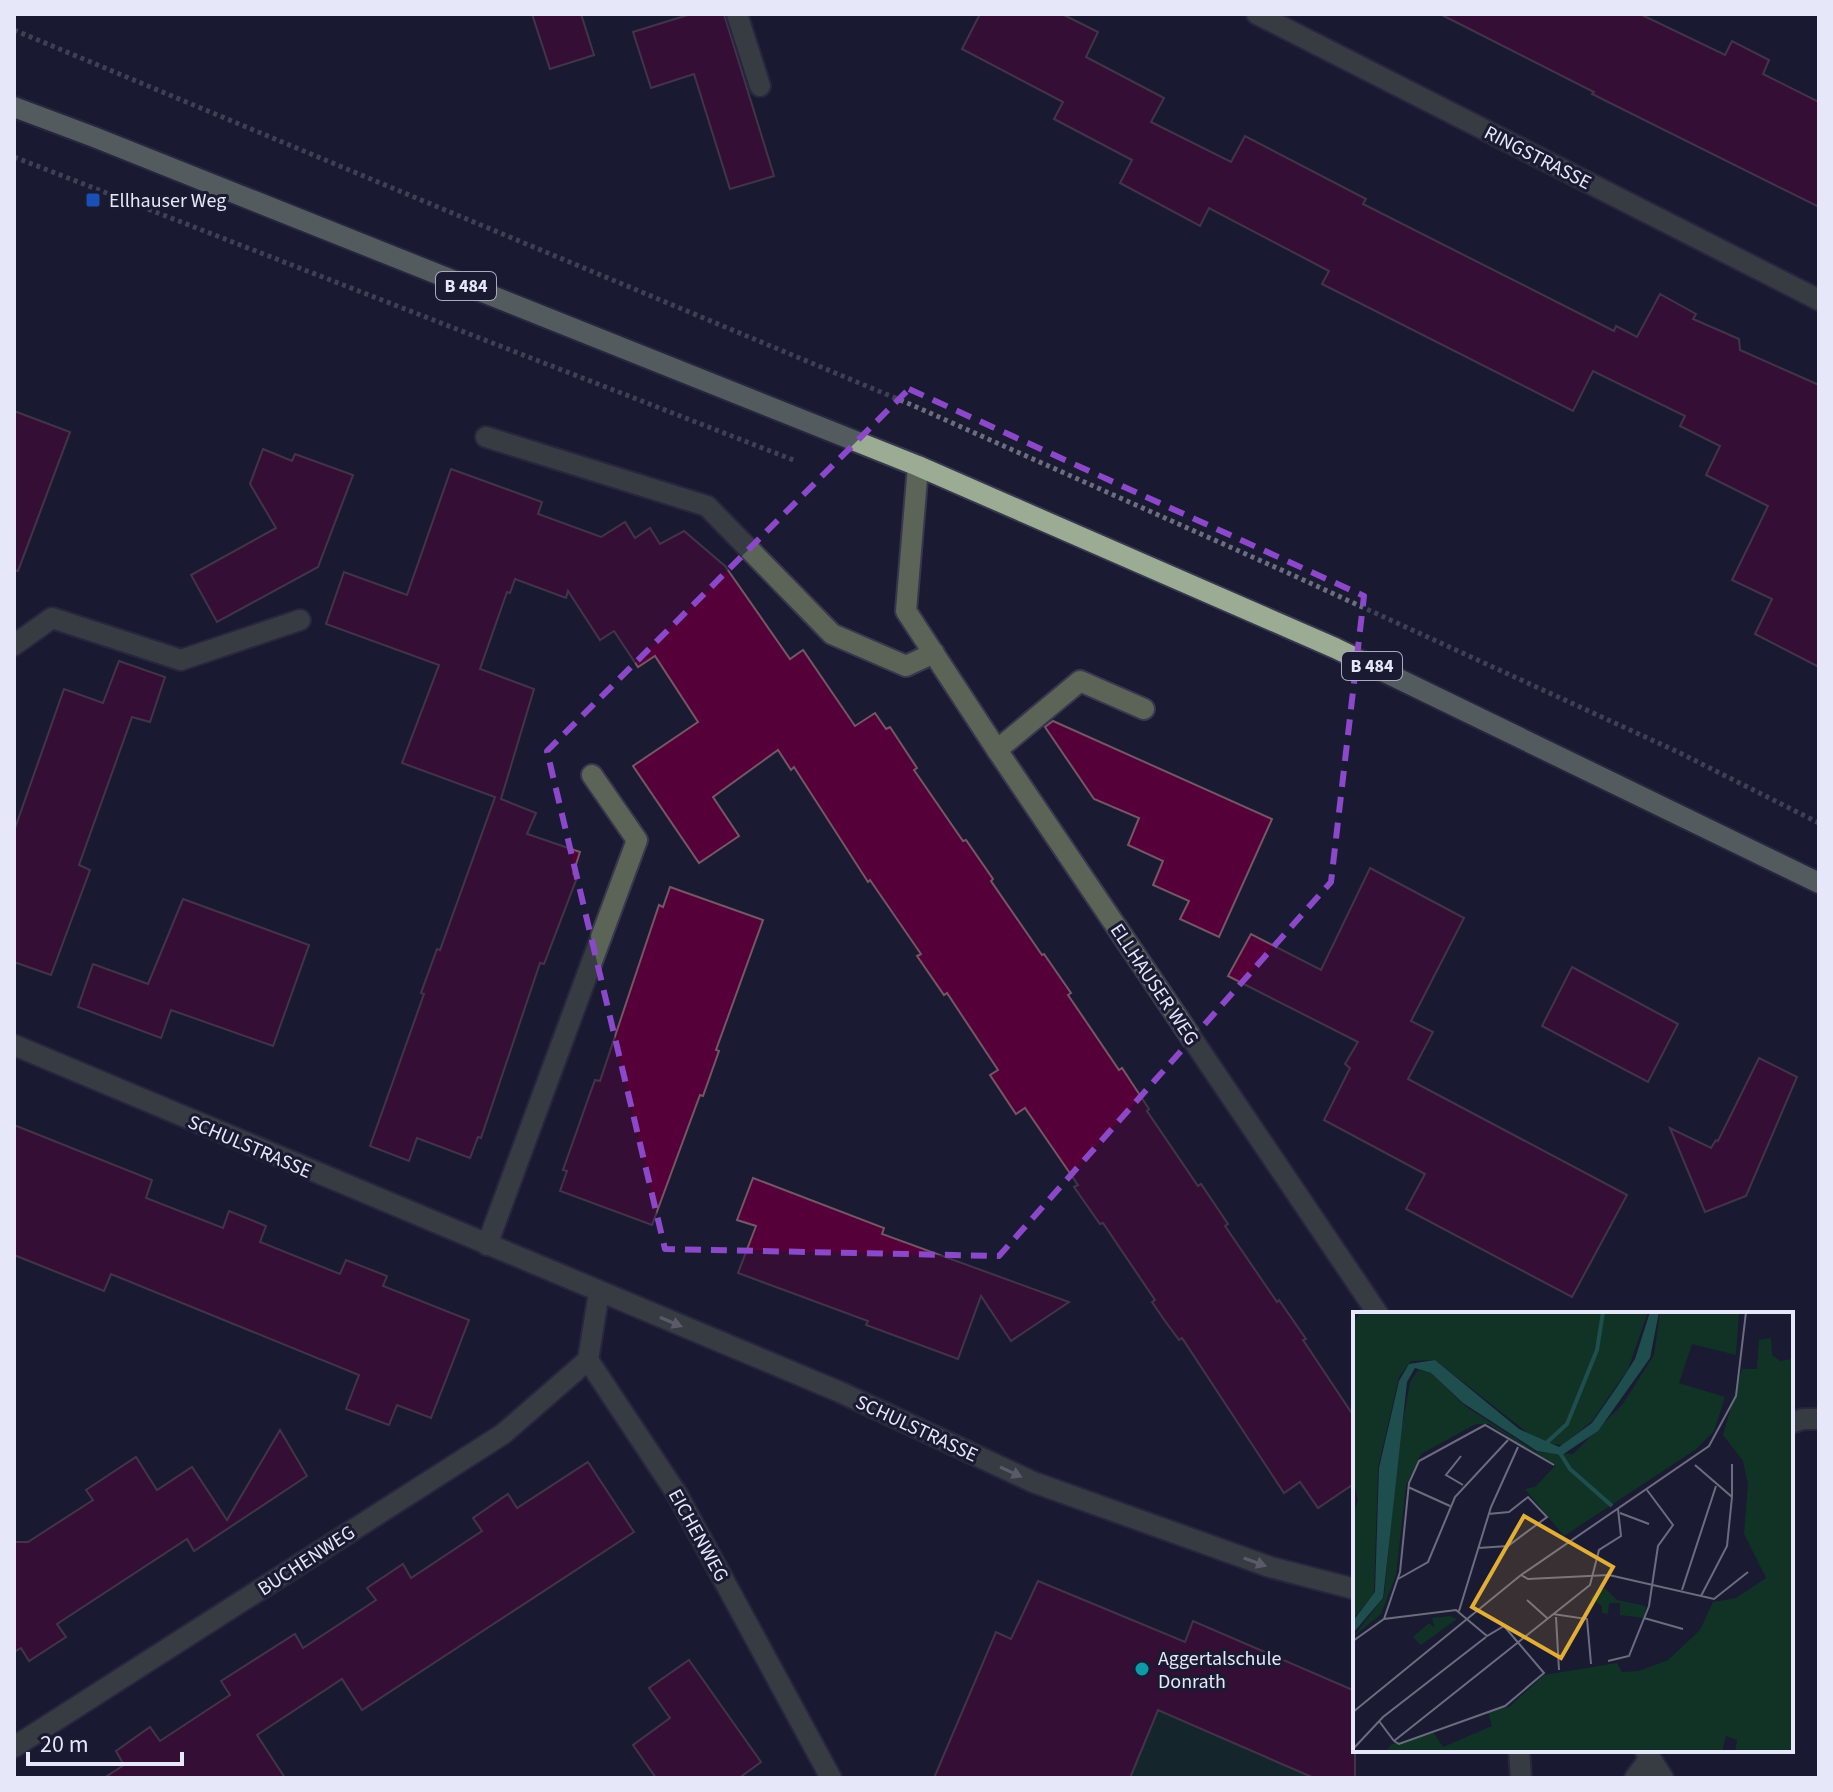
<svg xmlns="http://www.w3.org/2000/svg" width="1833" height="1792" font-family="'Source Sans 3',sans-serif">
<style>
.green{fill:#113326}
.building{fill:#56003a;stroke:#745665;stroke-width:2}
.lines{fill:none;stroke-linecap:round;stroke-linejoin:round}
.minor-casing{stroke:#37374e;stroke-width:24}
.major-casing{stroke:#37374e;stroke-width:24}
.path{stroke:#6d6d82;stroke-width:5;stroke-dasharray:4 4;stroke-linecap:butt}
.minor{stroke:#5c6458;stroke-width:20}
.major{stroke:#9cac94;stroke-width:20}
.oneway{fill:#a8acb0}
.marked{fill:none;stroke:#8b48c8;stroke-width:6;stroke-dasharray:16 10;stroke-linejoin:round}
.transit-dot{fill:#1a4fb4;stroke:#1a1a32;stroke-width:3}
.culture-dot{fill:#0f9aa8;stroke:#1a1a32;stroke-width:3}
.labels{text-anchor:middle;stroke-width:6;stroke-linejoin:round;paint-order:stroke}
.shield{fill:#1a1a32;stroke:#a9aabd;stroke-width:2}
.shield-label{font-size:18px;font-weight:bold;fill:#e6e7f8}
.street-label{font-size:20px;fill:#e6e7f8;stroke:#1a1a32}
.poi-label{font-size:20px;fill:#e6e7f8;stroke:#1a1a32;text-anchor:start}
.inset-river{fill:none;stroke:#1f4e4f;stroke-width:4}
.inset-road{fill:none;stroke:#6c6c81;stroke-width:2}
.view{fill:#e3ae35;fill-opacity:0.15;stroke:#e3ae35;stroke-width:4}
.inset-edge{fill:none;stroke:#e6e7f8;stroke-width:4}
</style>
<rect width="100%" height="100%" fill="#1a1a32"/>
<polygon class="green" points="1158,1710 1314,1778 1130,1778"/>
<g class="building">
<polygon points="532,14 581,14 594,55 550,69"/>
<polygon points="691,14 724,14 774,176 730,189 694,74 651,88 633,32"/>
<polygon points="980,14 1062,14 1098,32 1086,57 1164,98 1151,122 1231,162 1245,136 1366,199 1363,204 1614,331 1616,326 1637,337 1660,294 1696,314 1693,319 1739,339 1740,350 1819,385 1819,667 1755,634 1772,599 1732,580 1768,506 1706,475 1720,446 1680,426 1685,416 1593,371 1573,411 1322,284 1329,271 1209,208 1200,226 1120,183 1132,160 1054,119 1063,102 962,49"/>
<polygon points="1440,14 1640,14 1725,55 1732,41 1769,60 1763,74 1819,102 1819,207 1592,94 1594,92"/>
<polygon points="14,411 70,432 18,571 14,570"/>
<polygon points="263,449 292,461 295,454 353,475 318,567 217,622 191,575 276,528 250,484"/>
<polygon points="451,469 542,502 538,514 601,537 625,522 635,538 650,528 660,544 684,531 725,566 790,659 803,650 855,726 875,713 886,729 890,727 917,768 914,770 963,841 966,840 993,879 991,881 1042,955 1044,954 1071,993 1068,995 1119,1070 1122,1068 1149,1109 1147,1111 1198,1186 1201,1184 1228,1224 1225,1226 1277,1302 1279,1300 1306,1339 1303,1340 1355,1418 1355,1483 1318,1508 1300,1482 1284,1493 1182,1338 1179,1340 1165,1321 1152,1302 1155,1300 1103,1223 1100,1224 1074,1187 1078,1185 1025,1108 1016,1114 990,1075 998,1070 947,993 944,995 917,956 921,954 870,880 868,882 794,767 791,770 778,750 713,797 739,836 699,863 633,766 698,722 655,656 638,667 614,631 600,640 568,591 566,598 515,579 510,593 507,592 480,669 534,689 501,799 536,813 527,834 580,852 573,874 578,875 544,964 540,963 481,1138 478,1137 470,1158 417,1138 409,1161 370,1146 424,994 421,993 437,949 440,950 495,797 402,763 439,665 326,624 344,572 407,595"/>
<polygon points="119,661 165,677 150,722 132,717 79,865 90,870 51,975 14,962 14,831 64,689 103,703"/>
<polygon points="1053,721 1272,819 1219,937 1180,919 1189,901 1153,885 1163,861 1128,845 1139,818 1094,799 1045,727"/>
<polygon points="1370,868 1464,918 1411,1021 1433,1032 1408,1079 1627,1195 1572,1297 1406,1209 1425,1174 1324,1120 1350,1068 1345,1064 1358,1042 1228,976 1251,934 1321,970"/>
<polygon points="670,887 763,920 716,1050 719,1051 703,1096 700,1095 652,1225 560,1191 567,1171 563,1170 587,1102 595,1080 600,1081 659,905 663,907"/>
<polygon points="183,899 309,945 273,1046 171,1010 161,1038 78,1007 93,964 148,984"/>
<polygon points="1572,967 1678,1024 1648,1082 1542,1026"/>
<polygon points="1759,1058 1797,1077 1746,1196 1705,1212 1670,1128 1711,1148 1716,1140 1718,1141"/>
<polygon points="14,1125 152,1180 146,1198 223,1228 229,1211 266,1226 260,1242 340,1274 346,1260 387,1276 383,1286 469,1320 431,1418 397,1405 389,1425 346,1409 359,1375 111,1274 104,1291 14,1255"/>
<polygon points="753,1178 884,1228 882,1234 1069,1302 1011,1341 981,1296 958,1359 866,1325 868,1321 738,1273 756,1226 737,1220"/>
<polygon points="280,1430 307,1476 194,1551 187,1539 57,1624 66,1637 29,1661 21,1648 14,1652 14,1542 28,1542 93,1500 86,1490 136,1457 157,1490 192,1467 227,1520"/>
<polygon points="588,1462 634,1532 362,1710 342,1679 257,1735 285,1778 104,1778 124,1765 116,1751 150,1727 160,1741 230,1695 221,1681 295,1634 303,1648 376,1600 367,1588 403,1564 411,1578 482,1531 473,1518 508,1494 517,1508"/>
<polygon points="1038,1581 1185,1642 1193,1621 1355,1691 1355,1778 1314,1778 1158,1710 1130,1778 934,1778 996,1632 1011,1639"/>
<polygon points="689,1660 761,1762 739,1778 656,1778 633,1745 670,1718 649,1688"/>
</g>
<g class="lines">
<g class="minor-casing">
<g id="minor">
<polyline points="737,14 760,86"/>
<polyline points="1257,14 1819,300"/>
<polyline points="486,437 707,506 832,634 906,666 934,653"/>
<polyline points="918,466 906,611 997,750 1378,1314"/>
<polyline points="14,645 52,618 181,660 300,620"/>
<polyline points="997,750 1080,681 1144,709"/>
<polyline points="14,1045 840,1392 1033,1482 1270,1567 1355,1589"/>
<polyline points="487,1245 637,840 592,775"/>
<polyline points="599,1292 588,1360 677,1494 831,1778"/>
<polyline points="1791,1423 1803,1419 1819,1419"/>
<polyline points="14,1747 503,1434 588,1360"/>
<polyline points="1519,1750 1521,1778"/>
<polyline points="1645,1750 1663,1778"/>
<polyline points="1635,1778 1650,1758"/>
</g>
</g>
<g class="major-casing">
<polyline id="major" points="14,107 94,137 918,466 1335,648 1819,883"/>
</g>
<g class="path">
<polyline points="14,30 912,405 1286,572 1678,752 1819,823"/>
<polyline points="14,157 796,461"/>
</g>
<use href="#minor" class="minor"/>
<use href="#major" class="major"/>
</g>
<defs><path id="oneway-solid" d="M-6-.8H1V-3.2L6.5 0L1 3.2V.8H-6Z" transform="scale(2)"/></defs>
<g class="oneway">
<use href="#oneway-solid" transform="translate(671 1322) rotate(23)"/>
<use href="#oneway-solid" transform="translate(1011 1472) rotate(25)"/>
<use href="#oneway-solid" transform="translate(1255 1562) rotate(20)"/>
</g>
<path d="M0 0H1833V1792H0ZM909,389L1364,596L1331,882L999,1256L665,1249L547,751Z" fill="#1a1a32" fill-opacity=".55" fill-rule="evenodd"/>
<path class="marked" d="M909,389L1364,596L1331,882L999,1256L665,1249L547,751Z"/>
<rect class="transit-dot" x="85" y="192" width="16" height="16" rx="4"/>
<circle class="culture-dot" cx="1142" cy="1669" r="8"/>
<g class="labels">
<g class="shield">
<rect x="436" y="272" width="60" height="28" rx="6"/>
<rect x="1342" y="652" width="60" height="28" rx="6"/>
</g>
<g class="shield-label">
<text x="466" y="292">B 484</text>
<text x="1372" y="672">B 484</text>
</g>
<g class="street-label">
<text transform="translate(1538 157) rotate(27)" y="7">RINGSTRASSE</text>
<text transform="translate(1155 984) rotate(56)" y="7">ELLHAUSER WEG</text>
<text transform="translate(250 1146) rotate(23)" y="7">SCHULSTRASSE</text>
<text transform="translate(917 1428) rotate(25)" y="7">SCHULSTRASSE</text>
<text transform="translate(699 1535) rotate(61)" y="7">EICHENWEG</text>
<text transform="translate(306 1560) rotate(-33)" y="7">BUCHENWEG</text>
</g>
<g class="poi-label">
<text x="109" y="207">Ellhauser Weg</text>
<text x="1158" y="1665">Aggertalschule<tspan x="1158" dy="23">Donrath</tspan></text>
</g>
</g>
<g transform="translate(1353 1312)">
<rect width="440" height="440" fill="#1a1a32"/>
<path d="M8,0H295L275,57L239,109L210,133L191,131L175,121L82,48L58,49L46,65L25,156L21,282L0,307V201L5,189L0,166V11ZM307,0H386L383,43L339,32L326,71L372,85L361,119L342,138L211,224L172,177L182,175L202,154L136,112H123L68,142L53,173L43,263L28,302L0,325L31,285L45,137L57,70L65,58L78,61L112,94L183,140L220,142L269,93L301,43ZM418,26L419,43L427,49L439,47L440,42V440H382L384,428L373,424L369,440H32L39,432L81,421L90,435L139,414L135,400L156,395L191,363L264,351L269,360L286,359L315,348L347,318L360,290L383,286L413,266L391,222L395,172L390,149L370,123L389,57H404L406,28ZM252,276L264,288L293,294L291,306L267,303V291H256L255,302L249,301V294L237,286ZM97,304L104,307L68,333L60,325L76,311L82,316L79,306Z" fill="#113326"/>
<path d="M297,0H306L297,46L245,119L209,143L184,139L110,91L78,61L62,56L54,70L30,286L0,321V309L22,280L26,156L46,69L56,52L82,48L166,117L206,135L239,111L264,75L282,47Z" fill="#1f4e4f"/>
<path class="inset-river" d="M191,133L214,112L244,38L250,0M207,141L217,157L259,194"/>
<path class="inset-road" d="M108,144L93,163L110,173M342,153L379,185L374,234L348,284M55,175L97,194M379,184V152M0,200L1,170M267,201L296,212M125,236L155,234L194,205L175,185L156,200L135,202M168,263L175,267L256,263L361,287L395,260M45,267L75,250L102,185L155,128M329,278L363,174M174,288L194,306M106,299L138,195L165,135M200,302L234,307L238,352M203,305L206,358M291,306L330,317M31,307L47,260L56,171L66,149L132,113L201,153M0,329L31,307L103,298L134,324L151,314L191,361L152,394L46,432L41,429M255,349L276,344L296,294L305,234L320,213L294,178M0,400L168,263L356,134L383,84L393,0M26,409L41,429M41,429L237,273L246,238L268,224L265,197M0,437L30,405L133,325"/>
<path class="view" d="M171,204L260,255L208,346L119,295Z"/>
<rect width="440" height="440" class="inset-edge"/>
</g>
<rect width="1833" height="1792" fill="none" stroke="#e6e7f8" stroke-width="32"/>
<path d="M28 1752v12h154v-12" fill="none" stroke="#e6e7f8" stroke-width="4"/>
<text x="40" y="1752" font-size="24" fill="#e6e7f8" stroke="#1a1a32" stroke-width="6" paint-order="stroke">20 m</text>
</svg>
